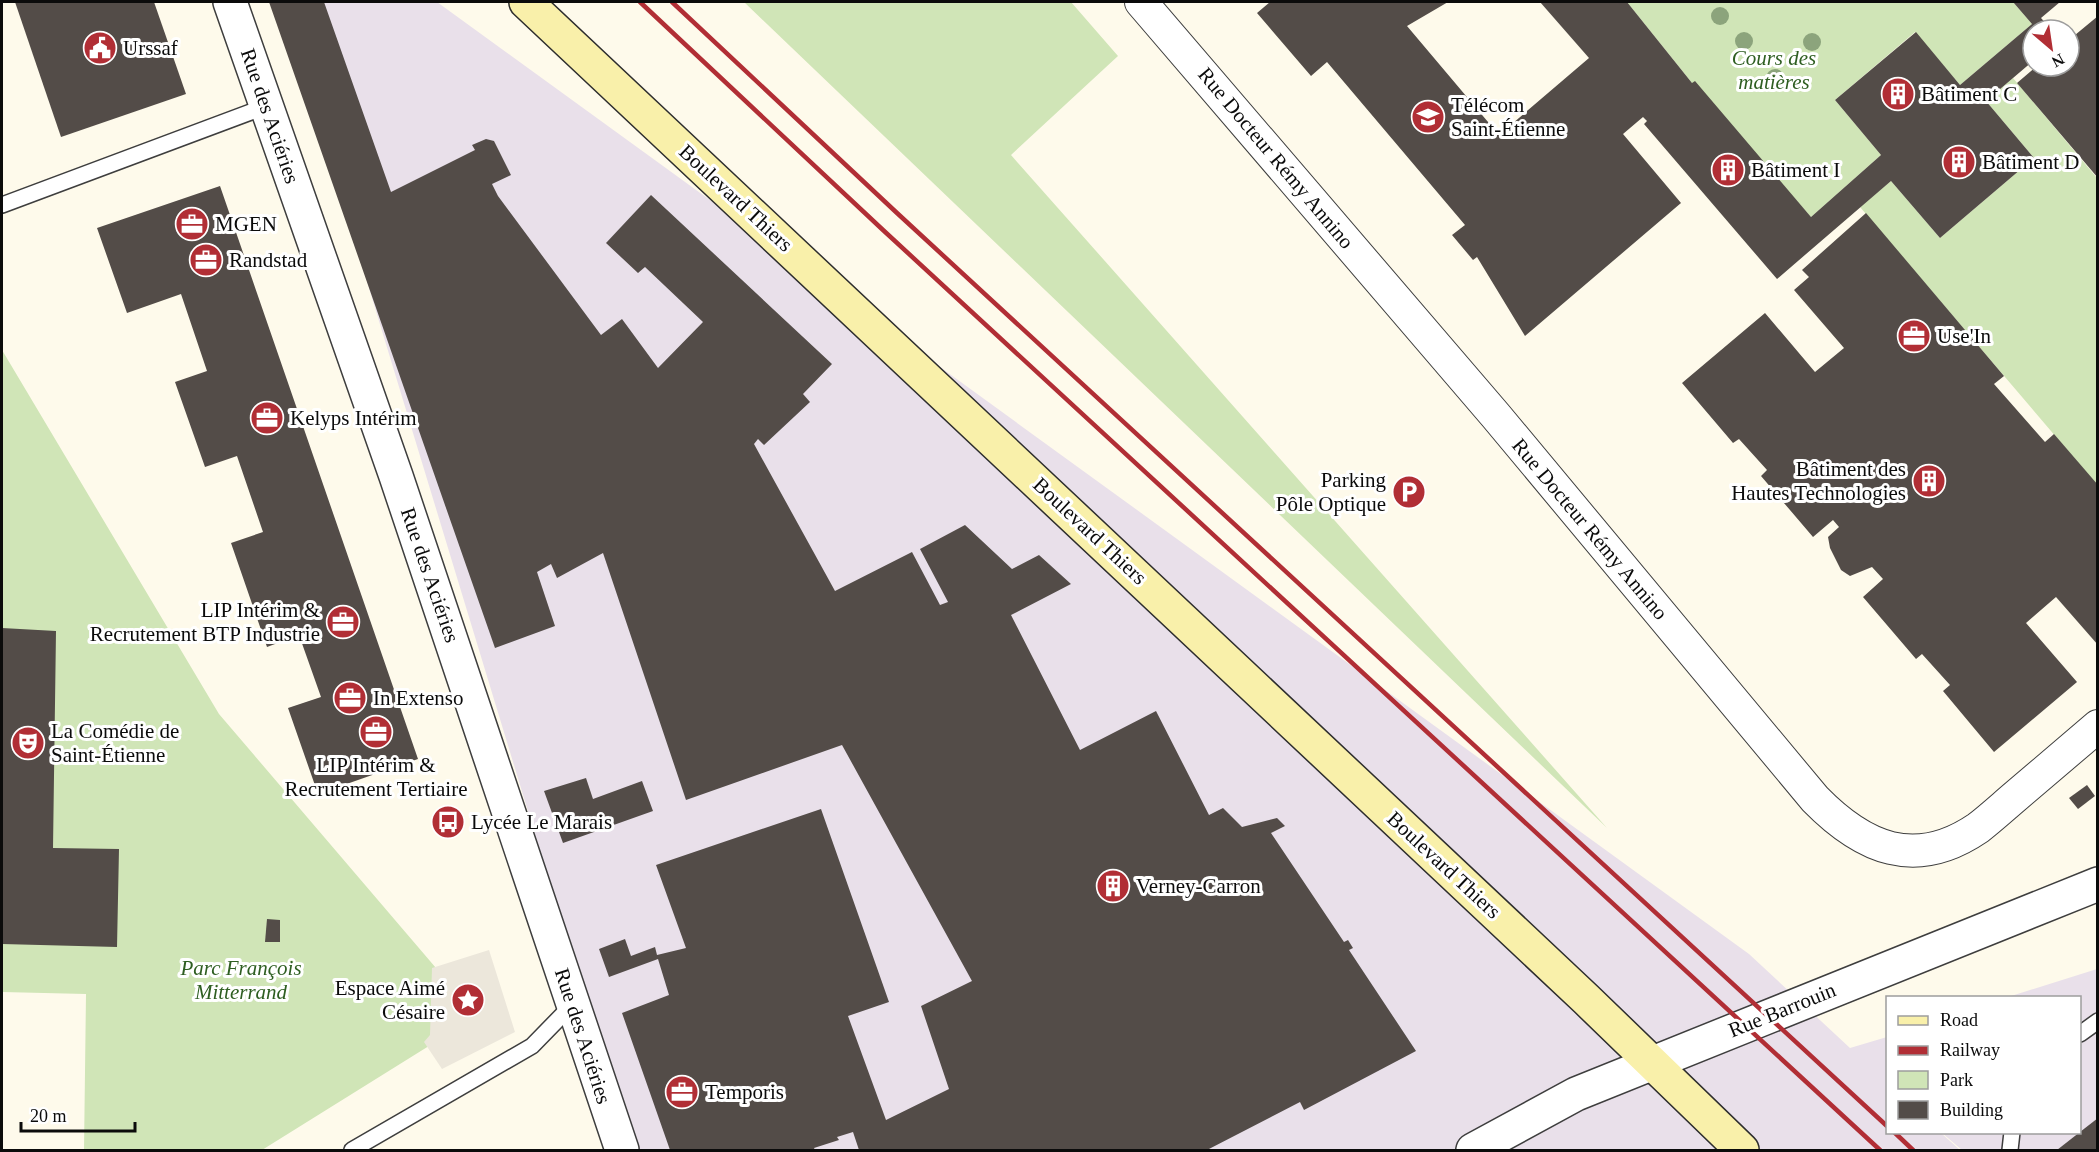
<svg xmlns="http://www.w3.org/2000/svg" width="2099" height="1152" font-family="'Times New Roman',serif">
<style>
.industrial{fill:#e9e0ea}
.green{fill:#d0e5b7}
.plaza{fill:#ece7db}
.building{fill:#534c48}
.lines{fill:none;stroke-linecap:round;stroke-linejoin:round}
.service-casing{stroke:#3e3e3e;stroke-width:18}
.minor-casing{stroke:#3e3e3e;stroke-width:34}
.tertiary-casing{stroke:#3e3e3e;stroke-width:36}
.secondary-casing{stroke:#2d2d2d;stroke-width:36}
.service{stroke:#fff;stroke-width:15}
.minor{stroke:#fff;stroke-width:32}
.tertiary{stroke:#fff;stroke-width:33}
.secondary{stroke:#f9f0aa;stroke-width:33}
.rail{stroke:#b12e35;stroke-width:4.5}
.tree{fill:#8ca47c}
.labels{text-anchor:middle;stroke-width:6;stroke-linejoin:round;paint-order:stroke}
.poi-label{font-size:21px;fill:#0b0b0b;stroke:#fff;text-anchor:start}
.park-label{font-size:21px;font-style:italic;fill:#2e5e21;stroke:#fff}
.street-label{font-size:21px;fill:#0b0b0b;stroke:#fff}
</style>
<rect width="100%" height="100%" fill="#fefaeb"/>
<g class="industrial">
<polygon points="282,2 437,2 1749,954 1850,1048 1887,1037 1888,1132 1941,1133 1960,1150 631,1150"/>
<polygon points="2097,969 2097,1150 1962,1150 1942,1133 2080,1132 2080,998 2008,997"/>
</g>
<g class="green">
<polygon points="744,2 1071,2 1118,56 1011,155 1607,828"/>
<polygon points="1627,2 2013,2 2032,24 1960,85 1915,32 1835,100 1881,155 1811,217 1692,83"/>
<polygon points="2013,78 2097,178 2097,485 1860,207 1891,181 1940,238 2034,158 1986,101"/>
<polygon points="2,350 219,714 477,1016 262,1150 84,1150 86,994 2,992"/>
</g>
<polygon class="plaza" points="489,950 515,1032 442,1069 424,1042 430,1035 432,968"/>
<g class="building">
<polygon points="15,2 154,2 186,94 61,137"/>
<polygon points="269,2 324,2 391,192 475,150 472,145 486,139 494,141 511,175 492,184 498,196 601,335 622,319 658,368 703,322 645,267 638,273 606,243 651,195 832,364 803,394 810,402 764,445 758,439 754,444 835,591 912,552 940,605 948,602 920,549 965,525 1012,569 1039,555 1071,584 1011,615 1080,750 1156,711 1209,815 1223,808 1242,827 1277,818 1285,826 1271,833 1344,942 1348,940 1353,948 1349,950 1416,1051 1304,1110 1300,1102 1207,1150 859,1150 853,1132 837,1137 839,1140 814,1148 815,1150 670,1150 622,1013 669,995 658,959 609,977 599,949 625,939 631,956 655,947 657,955 686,948 656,865 821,809 889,1002 848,1016 886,1120 949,1089 921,1006 972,981 842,745 686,800 603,553 557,578 551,564 537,572 555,626 495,648"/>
<polygon points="1270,2 1448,2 1407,26 1499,135 1589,58 1540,2 1627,2 1692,83 1695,81 1811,217 1881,155 1835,100 1916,32 1960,85 2032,24 2013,2 2060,2 2041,18 2052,30 2033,30 2033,61 1986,101 2034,158 1940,238 1891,181 1777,279 1644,124 1647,121 1643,117 1623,134 1681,203 1525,336 1477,257 1473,260 1452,235 1465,225 1327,62 1311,76 1257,13"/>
<polygon points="2098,16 2098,178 2017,83 2037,66 2069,66 2069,40"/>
<polygon points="220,186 418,759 318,794 288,708 321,697 299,635 267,647 231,543 263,532 237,456 205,467 175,382 207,371 181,294 127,313 97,228"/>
<polygon points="1866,213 2004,376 1994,384 2045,442 2054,434 2098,485 2098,645 2056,597 2026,623 2077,682 1994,752 1943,691 1950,685 1922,654 1916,659 1863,597 1883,579 1872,567 1850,576 1841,570 1830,548 1828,537 1839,527 1833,520 1813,537 1761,476 1767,470 1739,439 1733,443 1682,383 1765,313 1815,372 1844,348 1794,290 1809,277 1802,270"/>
<polygon points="2,628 56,631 53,848 119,849 117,947 2,944"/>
<polygon points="586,778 593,799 642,781 653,811 563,843 544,791"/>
<polygon points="2087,785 2095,796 2078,809 2069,798"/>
<polygon points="447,810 455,832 447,834 440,813"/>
<polygon points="267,919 280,920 280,942 265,942"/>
<polygon points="2098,1118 2098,1150 2057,1150 2080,1132"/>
</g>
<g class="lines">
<g class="service-casing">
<g id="service">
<polyline points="2,205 267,106"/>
<polyline points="2080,1034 2098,1021"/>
<polyline points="352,1150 532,1046 572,1005"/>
<polyline points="2010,1150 2012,1132"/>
</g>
</g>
<g class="minor-casing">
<path id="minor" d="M1141,2L1496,416L1815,799C1863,848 1915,871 1978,828C1991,818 2004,806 2017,795C2044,772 2071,749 2098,726"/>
</g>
<g class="tertiary-casing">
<g id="tertiary">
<polyline points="230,2 396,476 622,1150"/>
<polyline points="1473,1150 1576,1094 2098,884"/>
</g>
</g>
<g class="secondary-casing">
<polyline id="secondary" points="526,2 1586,999 1742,1150"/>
</g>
<use href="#service" class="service"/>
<use href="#minor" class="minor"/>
<use href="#tertiary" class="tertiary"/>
<use href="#secondary" class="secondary"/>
<g class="rail">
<polyline points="640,2 883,230 1880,1150"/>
<polyline points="672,2 897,213 1888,1127"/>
<polyline points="1894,1132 1913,1150"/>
</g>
</g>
<g class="tree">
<circle cx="1720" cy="16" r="9"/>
<circle cx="1744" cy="41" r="9"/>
<circle cx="1812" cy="42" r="9"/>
<circle cx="1775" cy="78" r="9"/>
</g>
<defs>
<g id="civic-disc" transform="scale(1.725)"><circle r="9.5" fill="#b12e35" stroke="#fff"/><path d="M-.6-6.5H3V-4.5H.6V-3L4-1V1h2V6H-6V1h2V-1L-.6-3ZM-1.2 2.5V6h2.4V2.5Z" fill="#fff"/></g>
<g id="building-disc" transform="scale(1.725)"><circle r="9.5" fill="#b12e35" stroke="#fff"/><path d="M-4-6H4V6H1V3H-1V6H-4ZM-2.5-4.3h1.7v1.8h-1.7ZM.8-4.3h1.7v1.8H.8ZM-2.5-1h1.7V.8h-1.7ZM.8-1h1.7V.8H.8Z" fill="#fff"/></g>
<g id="university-disc" transform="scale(1.725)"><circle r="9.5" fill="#b12e35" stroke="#fff"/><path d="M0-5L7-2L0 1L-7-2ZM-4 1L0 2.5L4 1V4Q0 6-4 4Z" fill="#fff"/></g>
<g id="office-disc" transform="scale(1.725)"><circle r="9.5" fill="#b12e35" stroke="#fff"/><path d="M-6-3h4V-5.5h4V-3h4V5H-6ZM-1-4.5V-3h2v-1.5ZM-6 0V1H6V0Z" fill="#fff"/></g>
<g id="parking-disc" transform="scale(1.725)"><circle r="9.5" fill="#b12e35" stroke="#fff"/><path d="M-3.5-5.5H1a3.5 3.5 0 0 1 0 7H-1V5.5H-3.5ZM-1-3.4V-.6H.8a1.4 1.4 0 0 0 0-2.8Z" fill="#fff"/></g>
<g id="theatre-disc" transform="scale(1.725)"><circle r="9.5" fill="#b12e35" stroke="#fff"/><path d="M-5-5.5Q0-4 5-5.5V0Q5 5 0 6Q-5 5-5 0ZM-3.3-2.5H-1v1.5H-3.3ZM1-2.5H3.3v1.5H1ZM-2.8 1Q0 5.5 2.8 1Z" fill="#fff"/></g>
<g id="bus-disc" transform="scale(1.725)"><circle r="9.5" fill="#b12e35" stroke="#fff"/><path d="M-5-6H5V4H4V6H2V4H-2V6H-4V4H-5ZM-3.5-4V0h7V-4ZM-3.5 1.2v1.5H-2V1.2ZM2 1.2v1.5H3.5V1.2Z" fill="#fff"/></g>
<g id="sight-disc" transform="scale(1.725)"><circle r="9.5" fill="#b12e35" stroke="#fff"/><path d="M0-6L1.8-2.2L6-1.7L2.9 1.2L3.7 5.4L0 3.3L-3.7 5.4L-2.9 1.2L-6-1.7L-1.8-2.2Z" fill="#fff"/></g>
</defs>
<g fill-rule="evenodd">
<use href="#civic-disc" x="100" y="48"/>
<use href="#building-disc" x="1898" y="94"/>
<use href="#university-disc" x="1428" y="117"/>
<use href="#building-disc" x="1959" y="162"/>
<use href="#building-disc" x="1728" y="170"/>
<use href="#office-disc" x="192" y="224"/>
<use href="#office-disc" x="206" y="260"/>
<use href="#office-disc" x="1914" y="336"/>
<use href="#office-disc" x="267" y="418"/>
<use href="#building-disc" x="1929" y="481"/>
<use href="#parking-disc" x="1409" y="492"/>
<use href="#office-disc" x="343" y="622"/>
<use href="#office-disc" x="350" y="698"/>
<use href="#office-disc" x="376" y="732"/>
<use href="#theatre-disc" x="28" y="743"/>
<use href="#bus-disc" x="448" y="822"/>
<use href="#building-disc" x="1113" y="886"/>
<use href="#sight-disc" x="468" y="1000"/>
<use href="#office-disc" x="682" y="1092"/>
</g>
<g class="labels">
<g class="poi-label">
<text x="123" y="55">Urssaf</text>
<text x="1921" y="101">Bâtiment C</text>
<text x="1451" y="112">Télécom<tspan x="1451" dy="24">Saint-Étienne</tspan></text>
<text x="1982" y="169">Bâtiment D</text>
<text x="1751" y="177">Bâtiment I</text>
<text x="215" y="231">MGEN</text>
<text x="229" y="267">Randstad</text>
<text x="1937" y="343">Use'In</text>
<text x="290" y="425">Kelyps Intérim</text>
<text x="1906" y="476" text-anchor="end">Bâtiment des<tspan x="1906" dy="24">Hautes Technologies</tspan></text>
<text x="1386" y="487" text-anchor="end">Parking<tspan x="1386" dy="24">Pôle Optique</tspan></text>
<text x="320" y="617" text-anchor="end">LIP Intérim &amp;<tspan x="320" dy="24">Recrutement BTP Industrie</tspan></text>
<text x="373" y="705">In Extenso</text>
<text x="51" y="738">La Comédie de<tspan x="51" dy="24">Saint-Étienne</tspan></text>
<text x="376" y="772" text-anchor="middle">LIP Intérim &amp;<tspan x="376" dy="24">Recrutement Tertiaire</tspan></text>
<text x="471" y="829">Lycée Le Marais</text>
<text x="1136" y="893">Verney-Carron</text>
<text x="445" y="995" text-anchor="end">Espace Aimé<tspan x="445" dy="24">Césaire</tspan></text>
<text x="705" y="1099">Temporis</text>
</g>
<g class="park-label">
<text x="1774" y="65">Cours des<tspan x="1774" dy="24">matières</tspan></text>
<text x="241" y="975">Parc François<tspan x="241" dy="24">Mitterrand</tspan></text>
</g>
<g class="street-label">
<text transform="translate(270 116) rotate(71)" y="7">Rue des Aciéries</text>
<text transform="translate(1276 158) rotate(50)" y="7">Rue Docteur Rémy Annino</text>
<text transform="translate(736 198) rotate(43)" y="7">Boulevard Thiers</text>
<text transform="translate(1590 529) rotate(50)" y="7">Rue Docteur Rémy Annino</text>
<text transform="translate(1090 531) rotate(43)" y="7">Boulevard Thiers</text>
<text transform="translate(430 575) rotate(71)" y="7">Rue des Aciéries</text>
<text transform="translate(1444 865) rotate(43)" y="7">Boulevard Thiers</text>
<text transform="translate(1782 1010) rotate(-22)" y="7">Rue Barrouin</text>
<text transform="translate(583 1036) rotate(72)" y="7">Rue des Aciéries</text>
</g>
</g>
<rect width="2099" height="1152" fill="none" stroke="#0b0b0b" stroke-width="6"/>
<rect x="1886" y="996" width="195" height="138" fill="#ffffff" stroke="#9d9d9d" stroke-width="1.5"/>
<rect x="1898" y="1016" width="30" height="9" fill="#f9f0aa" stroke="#9d9d9d" stroke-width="1.5"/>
<text x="1940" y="1026" font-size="18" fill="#0b0b0b">Road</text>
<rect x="1898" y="1046" width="30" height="9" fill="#b12e35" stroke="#9d9d9d" stroke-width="1.5"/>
<text x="1940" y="1056" font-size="18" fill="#0b0b0b">Railway</text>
<rect x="1898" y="1071" width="30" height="18" fill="#d0e5b7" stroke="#9d9d9d" stroke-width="1.5"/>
<text x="1940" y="1086" font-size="18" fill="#0b0b0b">Park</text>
<rect x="1898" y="1101" width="30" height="18" fill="#534c48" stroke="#9d9d9d" stroke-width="1.5"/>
<text x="1940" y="1116" font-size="18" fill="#0b0b0b">Building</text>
<g transform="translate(2051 48) rotate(151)"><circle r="28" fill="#ffffff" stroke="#9d9d9d" stroke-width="1.5"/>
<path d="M0-4.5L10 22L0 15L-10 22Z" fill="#b12e35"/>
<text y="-9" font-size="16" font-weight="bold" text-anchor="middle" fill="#0b0b0b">N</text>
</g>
<path d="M21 1122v9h114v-9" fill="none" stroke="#0b0b0b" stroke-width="3"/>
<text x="30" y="1122" font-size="18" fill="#0b0b0b" stroke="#ffffff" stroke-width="4.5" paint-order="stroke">20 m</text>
</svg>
